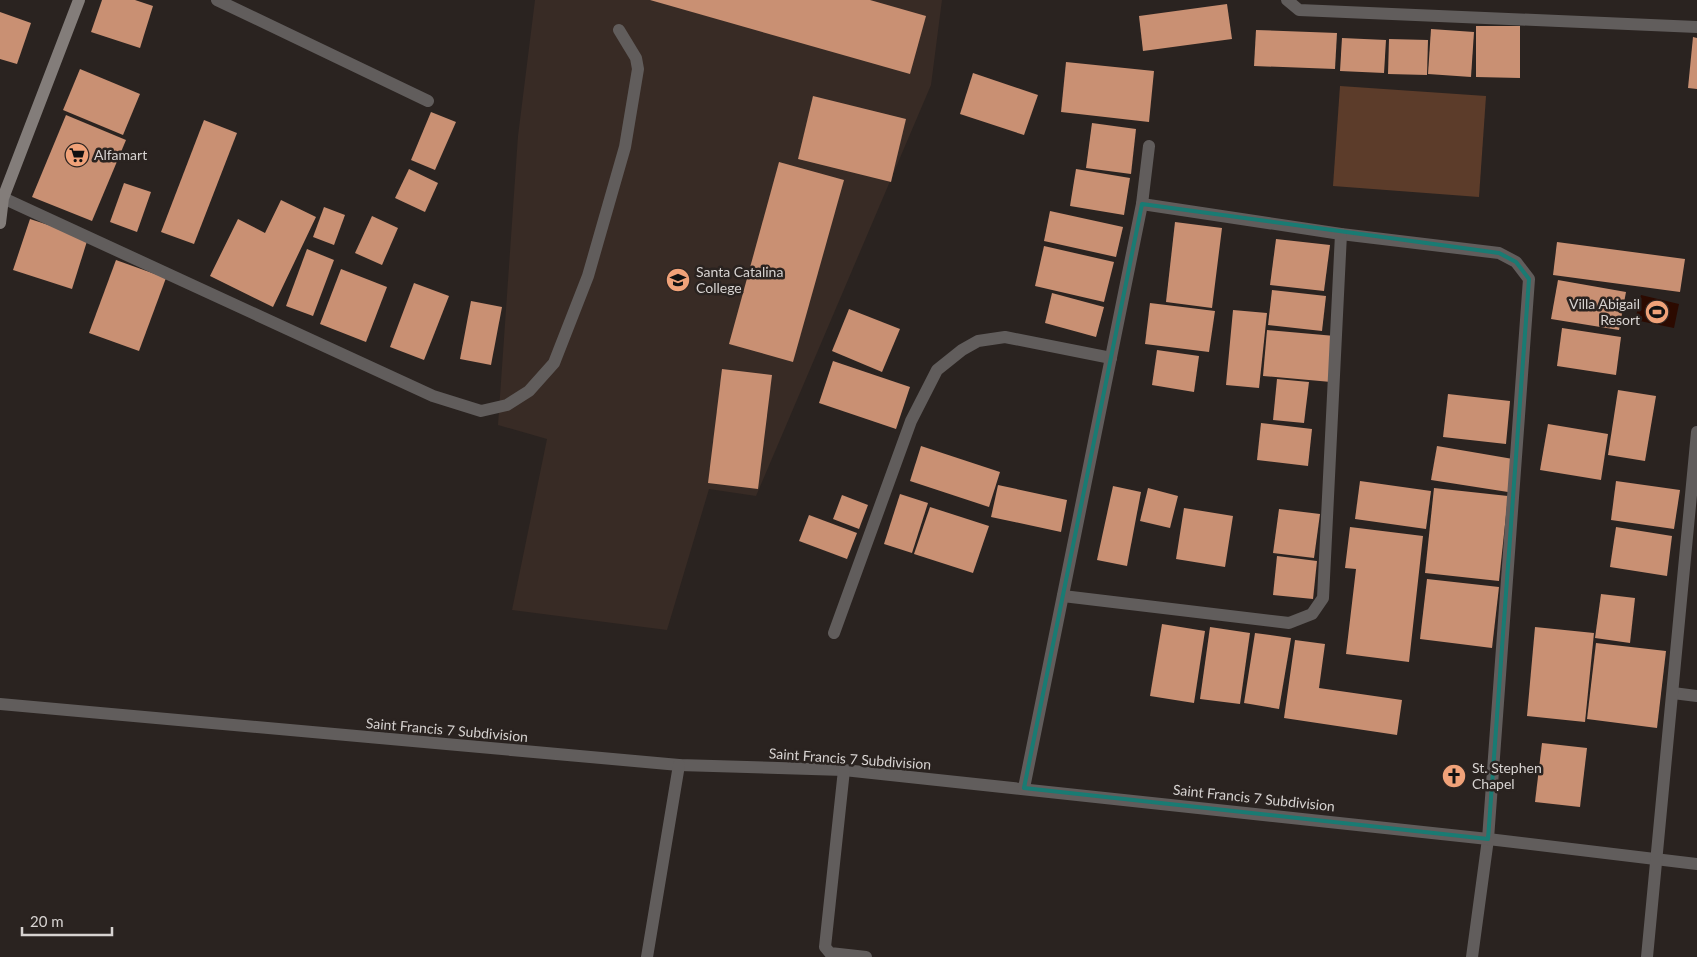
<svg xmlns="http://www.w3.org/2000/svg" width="1697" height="957" font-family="Lato,sans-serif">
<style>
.built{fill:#382b25}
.green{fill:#5c3c2a}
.water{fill:#2c0a00}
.building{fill:#c99073}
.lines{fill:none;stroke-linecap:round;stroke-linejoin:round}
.street{stroke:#615d5c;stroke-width:12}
.secondary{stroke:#837d7a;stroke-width:12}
.marked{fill:none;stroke:#197b73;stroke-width:4;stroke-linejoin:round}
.labels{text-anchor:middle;stroke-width:5;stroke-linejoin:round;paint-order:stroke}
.poi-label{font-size:14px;fill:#d7d3d1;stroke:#2a2320;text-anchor:start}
.street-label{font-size:14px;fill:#d7d3d1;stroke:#2a2320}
</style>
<rect width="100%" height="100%" fill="#2a2320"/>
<polygon class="built" points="535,0 942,0 931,85 756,496 709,489 667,630 512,610 547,439 498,425 518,136"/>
<polygon class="green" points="1340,86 1486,96 1479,197 1333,186"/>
<polygon class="water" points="1641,295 1679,304 1674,328 1635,320"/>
<g class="building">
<polygon points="102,0 135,0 153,6 140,48 91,32"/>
<polygon points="650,0 870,0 926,16 910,74"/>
<polygon points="1227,4 1232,39 1143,51 1139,16"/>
<polygon points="0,12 31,23 17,64 0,59"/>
<polygon points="1476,26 1520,26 1520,78 1476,77"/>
<polygon points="1431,29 1474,32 1471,77 1428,74"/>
<polygon points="1256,30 1337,33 1335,69 1254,66"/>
<polygon points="1693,37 1697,38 1697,89 1688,88"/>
<polygon points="1342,38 1386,40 1384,73 1340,71"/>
<polygon points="1389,39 1428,40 1427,75 1388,74"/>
<polygon points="1066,62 1154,71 1149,122 1061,112"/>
<polygon points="80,69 140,94 123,135 63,110"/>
<polygon points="973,73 1038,95 1024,135 960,114"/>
<polygon points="813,96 906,119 891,182 798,159"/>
<polygon points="431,112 456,122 435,170 411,160"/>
<polygon points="66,115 126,140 92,221 32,197"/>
<polygon points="204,120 237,133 194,244 161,232"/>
<polygon points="1092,123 1136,129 1131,174 1086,168"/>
<polygon points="779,162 844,180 793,362 729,344"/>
<polygon points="409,169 438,183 425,212 395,198"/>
<polygon points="1076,169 1130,178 1124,215 1070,206"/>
<polygon points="124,183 151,192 137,232 110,222"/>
<polygon points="281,200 316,217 273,307 210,276 238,219 265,233"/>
<polygon points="324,207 345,215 334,245 313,237"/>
<polygon points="1050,211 1123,227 1116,257 1044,241"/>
<polygon points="372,216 398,228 382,265 355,253"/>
<polygon points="30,219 88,238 72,289 13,270"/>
<polygon points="1175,222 1222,228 1212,308 1166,302"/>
<polygon points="1276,239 1330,245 1324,291 1270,285"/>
<polygon points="1557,242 1685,259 1680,292 1553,275"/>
<polygon points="1044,246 1114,262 1104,302 1035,286"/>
<polygon points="307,249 334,260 313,316 286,306"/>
<polygon points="116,260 166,278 139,351 89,333"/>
<polygon points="341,269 387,287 366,342 320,324"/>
<polygon points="1558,280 1626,292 1619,330 1551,319"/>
<polygon points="414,283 449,296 424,360 390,347"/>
<polygon points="1272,290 1326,296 1322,331 1268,325"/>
<polygon points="1052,293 1104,307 1096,337 1045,323"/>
<polygon points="471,301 502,307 491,365 460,359"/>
<polygon points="1150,303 1215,311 1209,352 1145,344"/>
<polygon points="849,309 900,329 882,372 832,351"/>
<polygon points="1233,310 1267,313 1259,388 1226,385"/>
<polygon points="1562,328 1621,337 1616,375 1557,366"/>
<polygon points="1267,330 1335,336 1331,382 1263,376"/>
<polygon points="1157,350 1199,356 1194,392 1152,385"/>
<polygon points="833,361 910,387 896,429 819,403"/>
<polygon points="722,369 772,375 758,489 708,483"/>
<polygon points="1277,379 1309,382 1304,423 1273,420"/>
<polygon points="1618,390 1656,396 1645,461 1608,455"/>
<polygon points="1448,394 1510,401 1506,444 1443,437"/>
<polygon points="1261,423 1312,429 1308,466 1257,460"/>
<polygon points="1548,424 1608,434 1601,480 1540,470"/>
<polygon points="921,446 1000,472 989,507 910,481"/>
<polygon points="1437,446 1513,459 1508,492 1431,480"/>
<polygon points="1360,481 1431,491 1426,529 1355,519"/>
<polygon points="1616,481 1680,490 1674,529 1611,520"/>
<polygon points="998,485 1067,500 1061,532 991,517"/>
<polygon points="1113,486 1141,492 1127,566 1097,560"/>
<polygon points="1148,488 1178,496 1170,528 1140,521"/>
<polygon points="1434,488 1508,496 1499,581 1425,573"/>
<polygon points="900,494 928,503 912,553 884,544"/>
<polygon points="842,495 868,505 859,529 833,519"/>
<polygon points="930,507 989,526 973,573 914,554"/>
<polygon points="1184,508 1233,516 1225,567 1176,559"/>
<polygon points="1279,509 1320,514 1314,558 1273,553"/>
<polygon points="809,515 857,533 847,559 799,541"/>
<polygon points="1350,527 1423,536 1409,662 1346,654 1356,569 1345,568"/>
<polygon points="1616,527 1672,536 1667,576 1610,567"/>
<polygon points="1277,556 1317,561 1313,599 1273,595"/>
<polygon points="1427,579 1499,587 1492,648 1420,639"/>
<polygon points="1601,594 1635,598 1630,643 1595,638"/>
<polygon points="1162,624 1205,631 1194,703 1150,696"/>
<polygon points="1210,627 1250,633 1240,704 1200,699"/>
<polygon points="1535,627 1594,633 1585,722 1527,716"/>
<polygon points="1255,633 1291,638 1279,709 1244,703"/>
<polygon points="1295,640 1325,644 1319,688 1402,700 1397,735 1284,718"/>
<polygon points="1596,643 1666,651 1657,728 1587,719"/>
<polygon points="1542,743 1587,748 1580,807 1535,802"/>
</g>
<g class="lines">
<g class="street">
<polyline points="217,0 428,101"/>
<polyline points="1287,0 1299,10 1697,27"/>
<polyline points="3,198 433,396 481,411 507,405 529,391 554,363 588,276 625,147 638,69 636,58 619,30"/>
<polyline points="1142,204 1341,234 1499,253 1516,262 1529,279 1488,839 1472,957"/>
<polyline points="1063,596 1289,623 1312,614 1323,598 1341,234"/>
<polyline points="834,633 911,421 937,370 962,350 978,341 1005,337 1111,358"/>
<polyline points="1673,693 1697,696"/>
<polyline points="0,704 679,765 844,770 1488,839 1697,864"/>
<polyline points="844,770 825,947 830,953 866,957"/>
<polyline points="1024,788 1142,204 1149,146"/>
<polyline points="647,957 679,765"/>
<polyline points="1647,957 1697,432"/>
</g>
<polyline class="secondary" points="0,223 3,198 79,0"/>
</g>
<path class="marked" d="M1142,204L1499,253L1516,262L1529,279L1488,839L1024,788Z"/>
<defs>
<g id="supermarket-disc" transform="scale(1.25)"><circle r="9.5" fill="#f0a279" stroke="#2a2320"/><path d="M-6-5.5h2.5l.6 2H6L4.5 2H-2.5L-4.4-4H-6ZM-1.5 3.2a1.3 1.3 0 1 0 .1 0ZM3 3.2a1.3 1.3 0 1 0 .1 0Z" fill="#111"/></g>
<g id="university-disc" transform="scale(1.25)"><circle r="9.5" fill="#f0a279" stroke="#2a2320"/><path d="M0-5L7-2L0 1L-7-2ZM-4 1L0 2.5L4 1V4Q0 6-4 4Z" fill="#111"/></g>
<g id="stadium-disc" transform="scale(1.25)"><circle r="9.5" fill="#f0a279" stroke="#2a2320"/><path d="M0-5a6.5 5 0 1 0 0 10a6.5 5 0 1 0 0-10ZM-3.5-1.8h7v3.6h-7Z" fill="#111"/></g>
<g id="church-disc" transform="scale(1.25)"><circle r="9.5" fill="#f0a279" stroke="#2a2320"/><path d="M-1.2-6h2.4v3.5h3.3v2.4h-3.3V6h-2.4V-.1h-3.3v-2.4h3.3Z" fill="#111"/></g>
</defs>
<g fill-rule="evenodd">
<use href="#supermarket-disc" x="77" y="155"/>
<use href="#university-disc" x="678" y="280"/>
<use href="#stadium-disc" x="1657" y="312"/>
<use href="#church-disc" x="1454" y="776"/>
</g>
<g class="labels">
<g class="poi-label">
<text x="94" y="160">Alfamart</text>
<text x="696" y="277">Santa Catalina<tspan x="696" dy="16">College</tspan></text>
<text x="1640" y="309" text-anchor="end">Villa Abigail<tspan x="1640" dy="16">Resort</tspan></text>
<text x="1472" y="773">St. Stephen<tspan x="1472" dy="16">Chapel</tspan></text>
</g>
<g class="street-label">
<text transform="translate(447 730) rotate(5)" y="5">Saint Francis 7 Subdivision</text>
<text transform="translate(850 759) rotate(4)" y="5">Saint Francis 7 Subdivision</text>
<text transform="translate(1254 798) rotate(6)" y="5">Saint Francis 7 Subdivision</text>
</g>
</g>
<path d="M22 927v8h90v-8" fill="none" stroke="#d7d3d1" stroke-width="2.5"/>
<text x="30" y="927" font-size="15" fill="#d7d3d1" stroke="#2a2320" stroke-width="4" paint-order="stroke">20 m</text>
</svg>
